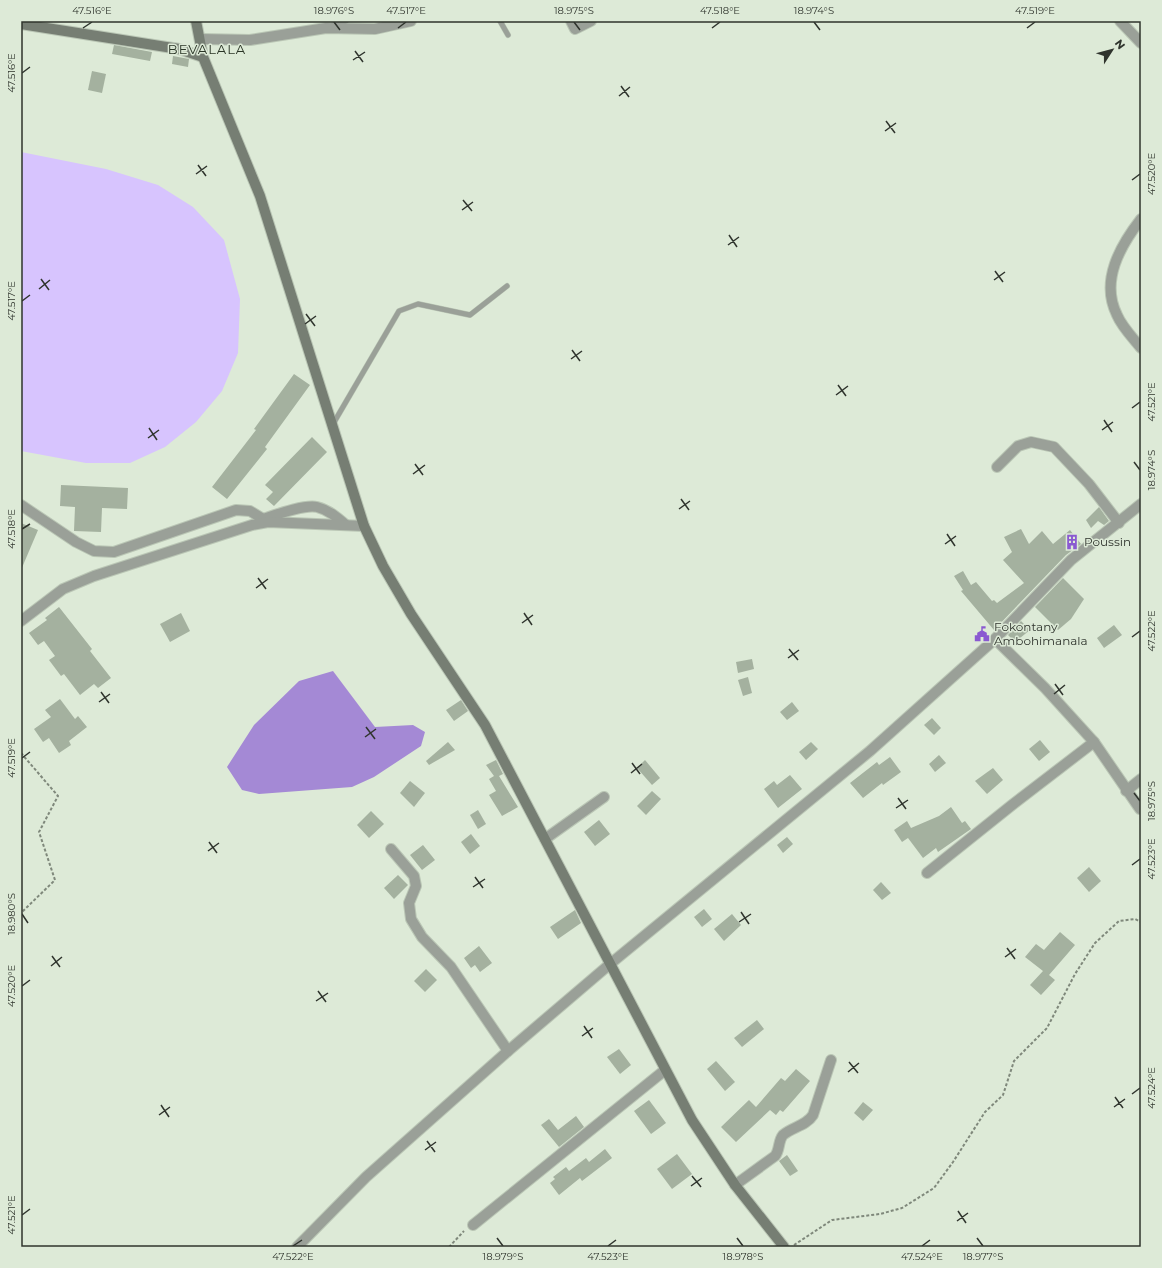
<svg xmlns="http://www.w3.org/2000/svg" width="1162" height="1268" font-family="Montserrat,sans-serif">
<style>
.green{fill:#d7c4fe}
.water{fill:#a489d5}
.building{fill:#a4b19f}
.lines{fill:none;stroke-linecap:round;stroke-linejoin:round}
.lane-casing{stroke:#bac6b5;stroke-width:6}
.street-casing{stroke:#bac6b5;stroke-width:12}
.secondary-casing{stroke:#bac6b5;stroke-width:12}
.path{stroke:#7f887b;stroke-width:2;stroke-dasharray:3 2;stroke-linecap:butt}
.lane{stroke:#9aa098;stroke-width:5}
.street{stroke:#9aa098;stroke-width:10}
.secondary{stroke:#767e73;stroke-width:10}
.ticks{fill:none;stroke:#2f342d;stroke-width:1.5}
.labels{text-anchor:middle;stroke-width:3;stroke-linejoin:round;paint-order:stroke}
.poi-label{font-size:12px;fill:#2f342d;stroke:#ddead7;text-anchor:start}
.neighbourhood-label{font-size:13px;letter-spacing:1px;fill:#2a3526;stroke:#ddead7}
.neatline{fill:none;stroke:#2f342d;stroke-width:1.5}
.ticks-label{font-size:10px;text-anchor:middle;fill:#2f342d}
</style>
<rect width="100%" height="100%" fill="#ddead7"/>
<polygon class="green" points="21,152 106,169 158,185 193,207 224,240 240,299 238,353 222,391 196,422 165,447 130,463 86,463 21,451"/>
<polygon class="water" points="333,671 375,727 413,725 425,732 421,746 374,777 352,787 259,794 242,790 227,767 254,725 299,681"/>
<g class="building">
<polygon points="114,45 152,52 150,61 112,54"/>
<polygon points="173,56 189,59 188,67 172,64"/>
<polygon points="92,71 106,74 102,93 88,90"/>
<polygon points="294,374 310,385 265,447 267,449 227,499 212,487 256,430 254,429"/>
<polygon points="312,437 327,452 274,506 266,499 273,492 265,485"/>
<polygon points="61,485 128,488 127,509 102,508 101,532 74,531 75,507 60,506"/>
<polygon points="1099,507 1109,521 1104,525 1098,521 1091,528 1086,520"/>
<polygon points="21,523 38,530 21,570"/>
<polygon points="1021,529 1029,544 1042,531 1053,544 1070,530 1081,544 1066,555 994,630 961,591 963,590 954,576 963,571 971,585 976,582 992,601 994,600 997,603 1024,583 1003,560 1012,552 1004,537"/>
<polygon points="1063,578 1084,599 1071,619 1058,630 1035,607"/>
<polygon points="59,607 92,649 90,651 111,678 98,688 94,684 80,695 64,674 61,676 49,660 55,656 44,641 38,645 29,633 47,620 45,618"/>
<polygon points="181,613 190,631 170,642 160,624"/>
<polygon points="1021,621 1030,630 1015,642 1008,635"/>
<polygon points="1114,625 1122,635 1104,648 1097,638"/>
<polygon points="752,659 754,669 738,673 736,662"/>
<polygon points="748,677 752,693 743,696 738,680"/>
<polygon points="60,699 75,719 78,716 87,727 69,741 71,745 59,753 49,738 43,742 34,729 51,717 45,710"/>
<polygon points="461,700 468,711 454,721 446,710"/>
<polygon points="792,702 799,711 787,720 780,712"/>
<polygon points="932,718 941,728 934,735 924,725"/>
<polygon points="1040,740 1050,752 1039,761 1029,749"/>
<polygon points="448,742 455,750 429,765 426,761"/>
<polygon points="811,742 818,749 806,760 799,752"/>
<polygon points="939,755 946,763 935,772 929,764"/>
<polygon points="890,757 901,772 883,785 882,783 863,798 850,783 877,762 879,765"/>
<polygon points="496,760 503,774 499,776 518,807 502,816 489,795 496,791 489,779 494,776 486,765"/>
<polygon points="645,760 660,778 652,785 637,768"/>
<polygon points="993,768 1003,780 987,794 975,781"/>
<polygon points="790,775 802,789 778,808 764,789 774,781 777,785"/>
<polygon points="410,781 425,793 414,807 400,793"/>
<polygon points="652,791 661,799 646,815 637,806"/>
<polygon points="951,807 962,823 965,821 971,829 938,852 936,848 923,858 908,838 902,842 894,830 907,821 911,828 939,816"/>
<polygon points="478,810 486,824 478,829 470,815"/>
<polygon points="371,811 384,824 369,838 357,825"/>
<polygon points="599,820 610,834 595,846 584,832"/>
<polygon points="471,834 480,846 470,854 461,842"/>
<polygon points="787,837 793,844 783,853 777,845"/>
<polygon points="423,845 435,860 422,870 410,855"/>
<polygon points="1089,867 1101,881 1089,892 1077,878"/>
<polygon points="398,875 408,885 394,899 384,888"/>
<polygon points="881,882 891,893 882,900 873,890"/>
<polygon points="704,909 712,919 702,927 694,917"/>
<polygon points="575,910 581,923 558,939 550,927"/>
<polygon points="732,914 741,925 724,941 714,929"/>
<polygon points="1060,932 1075,945 1049,975 1055,980 1041,995 1030,985 1043,971 1025,957 1036,944 1044,950"/>
<polygon points="479,946 492,963 480,972 475,965 471,968 464,958"/>
<polygon points="426,969 437,980 425,992 414,981"/>
<polygon points="757,1020 764,1029 742,1047 734,1038"/>
<polygon points="619,1049 631,1065 620,1074 607,1057"/>
<polygon points="716,1061 735,1082 725,1091 707,1069"/>
<polygon points="796,1069 810,1081 783,1112 780,1110 776,1115 770,1110 736,1142 721,1127 749,1100 756,1107 781,1078 785,1081"/>
<polygon points="649,1100 666,1123 651,1134 634,1111"/>
<polygon points="863,1102 873,1110 863,1121 854,1113"/>
<polygon points="576,1116 584,1127 559,1147 541,1125 549,1119 558,1130"/>
<polygon points="605,1149 612,1158 582,1181 580,1178 559,1195 550,1183 555,1179 553,1177 566,1167 569,1171 586,1158 589,1162"/>
<polygon points="677,1154 692,1174 672,1189 657,1169"/>
<polygon points="787,1155 798,1171 790,1176 779,1161"/>
</g>
<g class="lines">
<g class="lane-casing">
<g id="lane">
<polyline points="500,21 508,35"/>
<polyline points="333,25 346,21"/>
<polyline points="333,424 399,311 418,304 470,315 507,286"/>
</g>
</g>
<g class="street-casing">
<g id="street">
<polyline points="571,21 575,29 591,21"/>
<polyline points="1120,21 1141,43"/>
<polyline points="201,39 250,40 326,28 375,29 411,21"/>
<path d="M1141,219C1120,246 1100,281 1117,315C1122,327 1133,338 1141,348"/>
<polyline points="997,467 1018,446 1031,442 1054,447 1089,484 1119,523"/>
<polyline points="21,505 76,542 94,551 114,552 236,510 250,511 268,522"/>
<path d="M263,519C275,515 305,504 317,507C329,510 338,518 346,525"/>
<polyline points="21,621 63,589 94,576 252,525 268,522 364,526"/>
<polyline points="995,639 1045,688 1094,742 1140,809"/>
<polyline points="1126,791 1141,779"/>
<polyline points="545,839 604,797"/>
<polyline points="391,849 414,876 416,886 409,903 411,919 422,937 451,967 508,1051"/>
<polyline points="927,873 1012,805 1094,742"/>
<path d="M735,1185L775,1156C780,1150 778,1141 783,1135C792,1127 806,1126 813,1115L831,1060"/>
<polyline points="473,1225 665,1070"/>
<polyline points="297,1247 366,1177 508,1051 610,964 870,751 995,639 1071,560 1141,504"/>
</g>
</g>
<g class="secondary-casing">
<g id="secondary">
<polyline points="196,21 203,57 260,196 364,526 383,566 411,614 485,725 692,1120 735,1185 784,1247"/>
<polyline points="21,24 179,49 203,57"/>
</g>
</g>
<g class="path">
<polyline points="21,753 58,796 39,832 55,880 21,913"/>
<polyline points="794,1245 832,1220 880,1214 902,1208 934,1188 953,1162 985,1112 1003,1095 1014,1061 1047,1028 1075,974 1095,943 1119,921 1135,919 1141,922"/>
<polyline points="449,1247 464,1231"/>
</g>
<use href="#lane" class="lane"/>
<use href="#street" class="street"/>
<use href="#secondary" class="secondary"/>
</g>
<path class="ticks" d="M334,22L340,30M574,22L580,30M814,22L820,30M83,28L92,22M398,28L406,22M712,28L720,22M1027,28L1035,22M355,51L363,62M353,60L365,52M22,73L30,67M621,86L629,97M619,96L630,87M886,121L895,133M885,131L896,123M198,165L206,176M196,174L207,166M1132,180L1140,174M463,200L472,211M462,210L473,202M729,235L737,247M728,245L739,237M995,271L1003,282M41,279L49,290M994,280L1005,272M39,289L50,280M22,301L30,295M306,314L315,326M305,324L316,316M572,350L580,361M571,359L582,351M838,385L846,396M836,395L848,386M1132,408L1140,402M1104,420L1112,432M149,428L157,440M1102,430L1113,422M148,438L159,430M1134,462L1140,470M415,464L423,475M413,474L425,465M681,499L689,510M679,509L690,501M22,529L30,524M947,534L955,546M945,544L956,536M258,578L266,589M256,588L268,579M524,613L532,625M522,623L533,615M1132,637L1140,631M789,649L798,660M788,658L799,650M1055,684L1063,695M101,692L109,703M1054,694L1065,685M99,702L110,694M366,727L375,739M365,737L376,729M22,758L30,752M632,763L640,774M631,773L642,764M1134,793L1140,801M898,798L906,809M896,808L908,800M209,842L217,853M208,851L219,843M1132,865L1140,859M475,877L483,888M473,887L485,879M741,912L749,924M22,914L28,923M739,922L751,914M1007,948L1015,959M52,956L60,967M1005,957L1016,949M51,966L62,957M22,986L30,980M318,991L326,1002M316,1001L328,993M584,1026L592,1038M582,1036L593,1028M849,1062L858,1073M848,1072L859,1063M1132,1094L1140,1088M1115,1097L1123,1108M161,1105L169,1117M1114,1107L1125,1099M159,1115L170,1107M427,1141L435,1152M425,1150L436,1142M692,1176L701,1187M691,1186L702,1178M958,1211L966,1223M22,1215L30,1209M957,1221L968,1213M497,1238L503,1246M737,1238L743,1246M977,1238L983,1246M293,1246L302,1240M608,1246L616,1240M922,1246L930,1240"/>
<defs>
<g id="building-bare" transform="scale(1.2)"><path d="M-4-6H4V6H1V3H-1V6H-4ZM-2.5-4.3h1.7v1.8h-1.7ZM.8-4.3h1.7v1.8H.8ZM-2.5-1h1.7V.8h-1.7ZM.8-1h1.7V.8H.8Z" fill="#8a59d1" stroke="#ddead7" stroke-width="2.5" paint-order="stroke"/></g>
<g id="civic-bare" transform="scale(1.2)"><path d="M-.6-6.5H3V-4.5H.6V-3L4-1V1h2V6H-6V1h2V-1L-.6-3ZM-1.2 2.5V6h2.4V2.5Z" fill="#8a59d1" stroke="#ddead7" stroke-width="2.5" paint-order="stroke"/></g>
</defs>
<g fill-rule="evenodd">
<use href="#building-bare" x="1072" y="542"/>
<use href="#civic-bare" x="982" y="634"/>
</g>
<g class="labels">
<g class="poi-label">
<text x="1084" y="546">Poussin</text>
<text x="994" y="631">Fokontany<tspan x="994" dy="14">Ambohimanala</tspan></text>
</g>
<g class="neighbourhood-label">
<text x="207" y="54">BEVALALA</text>
</g>
</g>
<rect width="1162" height="1268" fill="none" stroke="#ddead7" stroke-width="44"/>
<g transform="translate(1112 50) rotate(54)" stroke="#ddead7" stroke-width="3" paint-order="stroke">
<path d="M0-3L7 15L0 10L-7 15Z" fill="#2f342d"/>
<text y="-6" font-size="11" font-weight="bold" text-anchor="middle" fill="#2f342d">N</text>
</g>
<rect x="22" y="22" width="1118" height="1224" class="neatline"/>
<g class="ticks-label">
<text x="92" y="14">47.516°E</text>
<text x="334" y="14">18.976°S</text>
<text x="406" y="14">47.517°E</text>
<text x="574" y="14">18.975°S</text>
<text x="720" y="14">47.518°E</text>
<text x="814" y="14">18.974°S</text>
<text x="1035" y="14">47.519°E</text>
<text transform="translate(11 73) rotate(-90)" y="4">47.516°E</text>
<text transform="translate(1151 174) rotate(-90)" y="4">47.520°E</text>
<text transform="translate(11 301) rotate(-90)" y="4">47.517°E</text>
<text transform="translate(1151 402) rotate(-90)" y="4">47.521°E</text>
<text transform="translate(1151 470) rotate(-90)" y="4">18.974°S</text>
<text transform="translate(11 529) rotate(-90)" y="4">47.518°E</text>
<text transform="translate(1151 631) rotate(-90)" y="4">47.522°E</text>
<text transform="translate(11 758) rotate(-90)" y="4">47.519°E</text>
<text transform="translate(1151 801) rotate(-90)" y="4">18.975°S</text>
<text transform="translate(1151 859) rotate(-90)" y="4">47.523°E</text>
<text transform="translate(11 914) rotate(-90)" y="4">18.980°S</text>
<text transform="translate(11 986) rotate(-90)" y="4">47.520°E</text>
<text transform="translate(1151 1088) rotate(-90)" y="4">47.524°E</text>
<text transform="translate(11 1215) rotate(-90)" y="4">47.521°E</text>
<text x="293" y="1260">47.522°E</text>
<text x="503" y="1260">18.979°S</text>
<text x="608" y="1260">47.523°E</text>
<text x="743" y="1260">18.978°S</text>
<text x="922" y="1260">47.524°E</text>
<text x="983" y="1260">18.977°S</text>
</g>
</svg>
